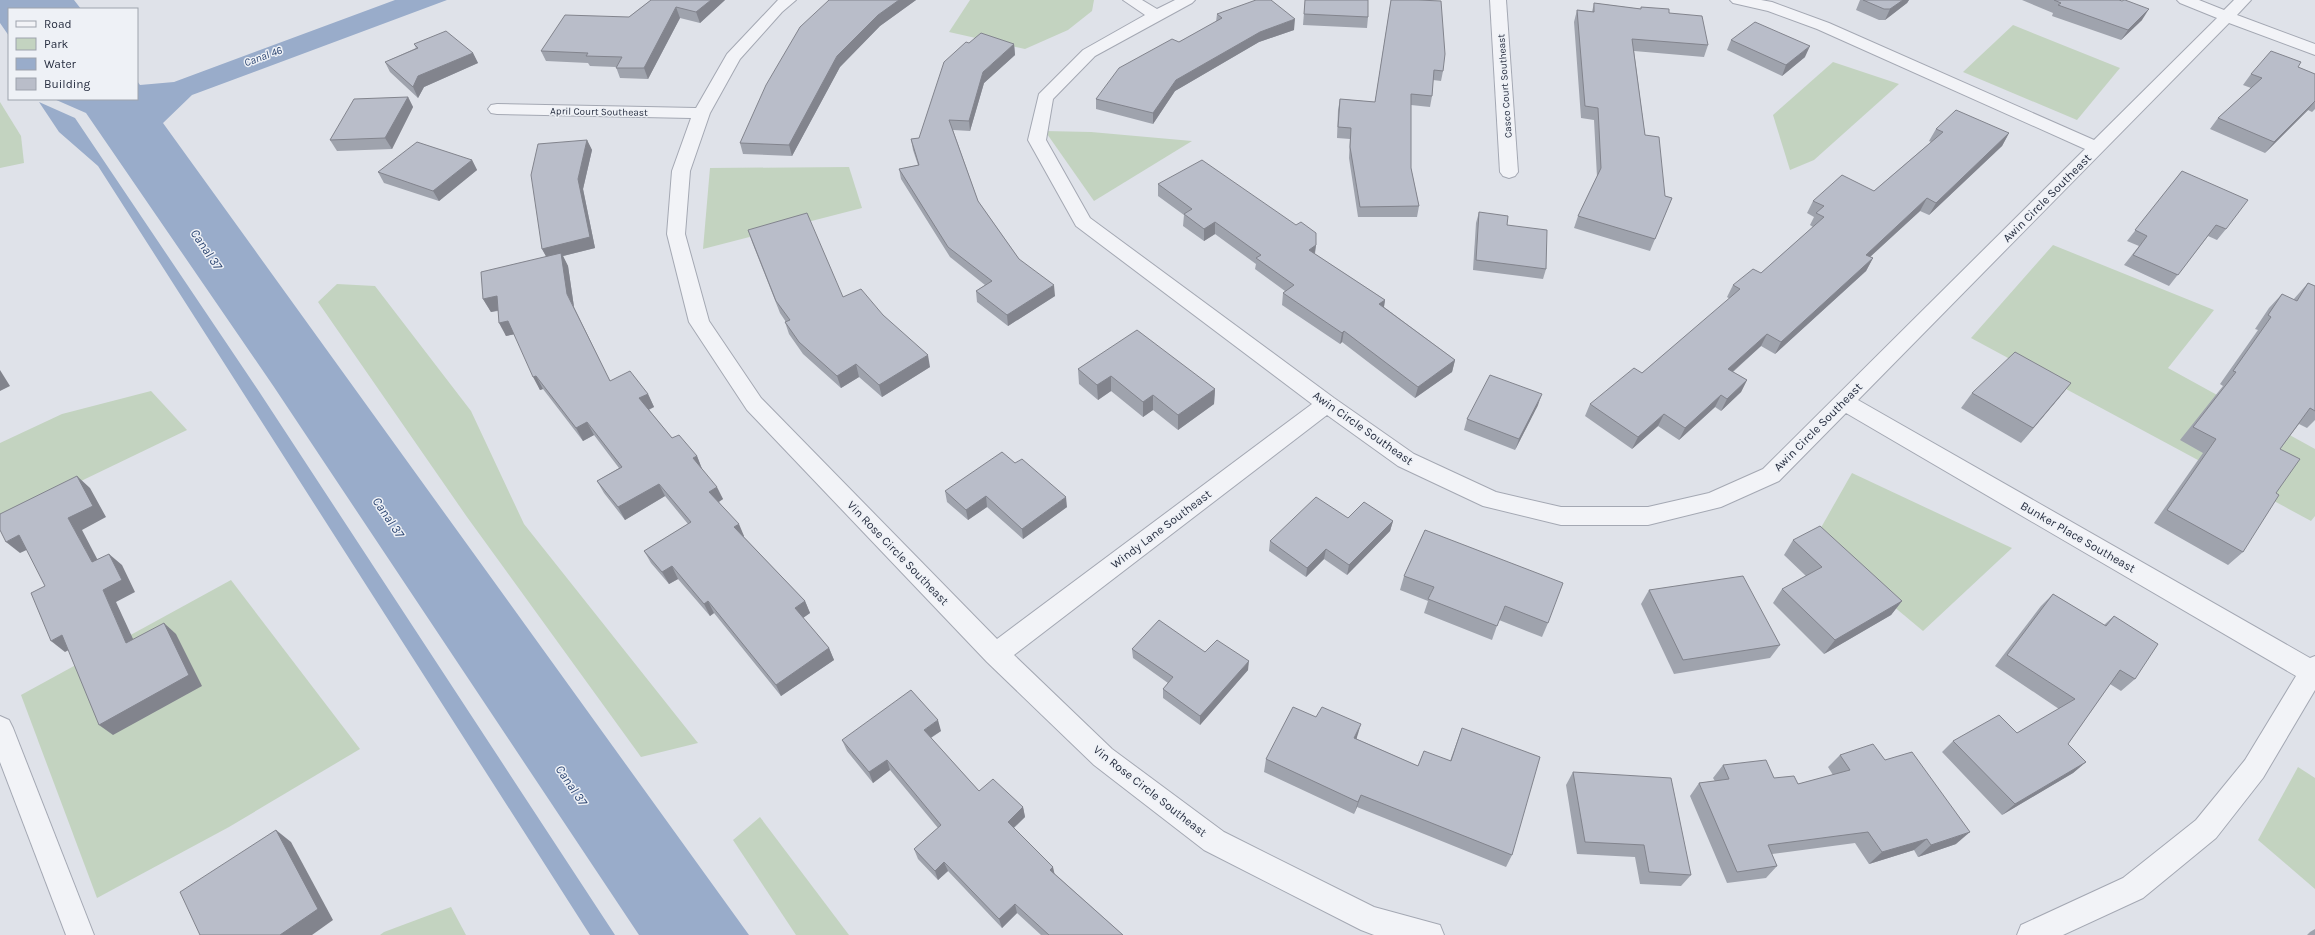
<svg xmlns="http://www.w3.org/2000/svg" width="2315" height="935" font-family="Karla,sans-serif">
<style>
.green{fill:#c3d3c0}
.water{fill:#99acca}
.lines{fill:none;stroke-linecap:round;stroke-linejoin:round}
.street-casing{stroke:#a4a8b3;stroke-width:2}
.street{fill:#f2f3f7;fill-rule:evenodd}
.wall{fill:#9fa3ad}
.shaded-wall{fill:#82848d}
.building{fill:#b9bdc9;stroke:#82848d}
.labels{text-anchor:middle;stroke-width:3;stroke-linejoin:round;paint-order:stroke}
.far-street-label{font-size:10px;fill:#272e40;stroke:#eef1f6}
.far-water-label{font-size:11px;font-style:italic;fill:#304975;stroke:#eef1f6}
.street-label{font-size:12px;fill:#272e40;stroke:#eef1f6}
.water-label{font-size:13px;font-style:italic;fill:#304975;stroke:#eef1f6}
</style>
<rect width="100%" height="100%" fill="#dfe2e9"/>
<g class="green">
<polygon points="970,0 1094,0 1092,11 1068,30 1025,49 949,32"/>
<polygon points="2013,25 2120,68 2077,120 1963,72"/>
<polygon points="1833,62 1899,84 1814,160 1790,170 1773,115"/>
<polygon points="0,102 21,136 24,163 0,168"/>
<polygon points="1045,131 1091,132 1192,141 1094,201"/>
<polygon points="849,167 862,208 703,249 710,168"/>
<polygon points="2053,245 2214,310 2168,368 2315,449 2315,516 2311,521 1971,338"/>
<polygon points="337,284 375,286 471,411 524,524 698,743 641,757 467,517 318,302"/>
<polygon points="151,391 187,430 0,520 0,443 62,414"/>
<polygon points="1852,473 2012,548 1923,631 1814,540"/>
<polygon points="231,580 360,749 229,827 97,898 21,695"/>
<polygon points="2298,767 2315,778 2315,889 2258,840"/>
<polygon points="760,817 849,935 796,935 733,840"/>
<polygon points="451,907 466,935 380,935 384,932"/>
</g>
<g class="water">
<polygon points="0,0 74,0 81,9 9,9 9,36 0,23"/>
<polygon points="395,0 447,0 192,95 163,123 749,935 639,935 274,387 86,113 54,99 137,99 137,81 140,85 174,82"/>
<polygon points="39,102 75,118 260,393 615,935 590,935 98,166 59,132"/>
</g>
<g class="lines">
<g class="street-casing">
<g id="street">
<polygon points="778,0 796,0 782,12 740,59 710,113 690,171 685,234 709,321 761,398 997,639 1312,404 1076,226 1028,140 1039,94 1083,50 1145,15 1123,0 1142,0 1157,9 1175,0 1195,0 1192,3 1095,56 1053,99 1046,140 1090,218 1334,398 1414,454 1496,492 1561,507 1648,507 1709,493 1763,469 2085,149 1817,29 1768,11 1733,3 1730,0 1761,0 1772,2 1829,23 2094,140 2217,18 2180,3 2177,0 2199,0 2224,10 2234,0 2251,0 2237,15 2315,44 2315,55 2229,23 1858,400 2310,658 2315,656 2315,690 2263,778 2216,838 2143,898 2063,935 2017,935 2021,925 2123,878 2196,820 2245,760 2296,676 1846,413 1779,481 1721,507 1648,525 1561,525 1483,506 1398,466 1327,415 1014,655 1112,749 1224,832 1374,907 1440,925 1444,935 1374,935 1361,930 1204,850 1094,765 987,662 747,410 689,322 667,234 672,171 691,118 497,114 491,113 488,109 491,105 497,104 696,108 727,54"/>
<polygon points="1490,0 1506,0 1518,172 1515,176 1509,178 1503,176 1500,172"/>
<polygon points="0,716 9,720 13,728 94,935 66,935 0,762"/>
</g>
</g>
<use href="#street" class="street"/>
</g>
<g class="wall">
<polygon points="651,0 725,0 700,23 680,18 648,79 620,78 616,67 590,66 588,63 546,61 541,51 629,17"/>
<polygon points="829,0 916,0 880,26 840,67 792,156 743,154 740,143"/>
<polygon points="1305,0 1368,0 1368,17 1367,28 1303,25"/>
<polygon points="1391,0 1443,71 1441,81 1433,80 1432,96 1430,107 1411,105 1411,168 1419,206 1417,217 1358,217 1349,158 1350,139 1337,138 1338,110 1340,99 1375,102"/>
<polygon points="1860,0 1909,0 1907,3 1885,20 1879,20 1856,10"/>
<polygon points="2022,0 2119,0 2142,20 2121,40 2052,16 2053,13"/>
<polygon points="1594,3 1641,9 1641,7 1669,13 1708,45 1704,57 1634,51 1645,135 1665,196 1672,198 1650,251 1574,228 1578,216 1597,177 1594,120 1581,118 1574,22 1577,10 1592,12"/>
<polygon points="1217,14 1294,30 1259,42 1175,91 1153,124 1096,109 1096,99 1179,42 1216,22"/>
<polygon points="1731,40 1805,57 1782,76 1727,50"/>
<polygon points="414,44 473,53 478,63 424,87 418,98 390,72 385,62 416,48"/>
<polygon points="1014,44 1015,55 984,83 970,131 953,130 978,201 1019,259 1055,296 1008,326 977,302 976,291 985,285 950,257 901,179 899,169 918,165 913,150 911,139 919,138"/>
<polygon points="2298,67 2315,74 2315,109 2312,112 2308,110 2265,153 2210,129 2218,118 2251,88 2243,85 2251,74"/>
<polygon points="408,97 413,107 392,149 337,151 330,140"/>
<polygon points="1936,129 2009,133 2002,146 1929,215 1920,211 1870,257 1873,258 1866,271 1775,354 1761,346 1733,372 1747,380 1741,392 1721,411 1715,407 1679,440 1658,426 1632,449 1585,416 1590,404 1642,373 1730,299 1727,297 1733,285 1761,273 1813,227 1810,225 1814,217 1807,213 1813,201 1874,191 1931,142 1929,141"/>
<polygon points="587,140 592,150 583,189 595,248 563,256 568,266 574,307 610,381 648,394 654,407 649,410 672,438 697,456 702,469 723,499 719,502 744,536 744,537 805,601 810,613 803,618 829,648 834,660 781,696 714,613 710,616 678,579 669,584 651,563 644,551 688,524 665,496 625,520 604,493 597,481 619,468 594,435 583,441 543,389 540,390 514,334 506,336 498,311 491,312 483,299 546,256 542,249"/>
<polygon points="472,160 477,170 439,201 384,183 378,172"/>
<polygon points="2182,171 2226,229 2217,240 2208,236 2169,286 2124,265 2139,246 2127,241"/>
<polygon points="1158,184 1316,245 1315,254 1385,300 1384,307 1455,360 1452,372 1415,398 1342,342 1340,344 1282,305 1283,293 1285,291 1255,269 1256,264 1215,234 1204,241 1183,226 1184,215 1158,196"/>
<polygon points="1479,212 1507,225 1546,269 1543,279 1473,270 1476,223"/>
<polygon points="748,230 843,297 883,315 930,367 882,397 859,377 841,388 803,354 789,334 785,322 786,322 780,313 752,242"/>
<polygon points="2308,283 2315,286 2315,420 2307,428 2299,424 2280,449 2276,493 2243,552 2228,565 2154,523 2203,453 2180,440 2223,386 2220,384 2258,330 2255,329 2269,308 2282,294 2293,300"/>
<polygon points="1078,369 1215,389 1214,404 1178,430 1153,410 1143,417 1111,391 1098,400 1079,384"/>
<polygon points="2071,383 2021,443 1961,408 1972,393"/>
<polygon points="1538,405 1515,450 1464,430 1467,419"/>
<polygon points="945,491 1067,507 1023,539 987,507 968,520 947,502"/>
<polygon points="1348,518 1393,521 1390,531 1347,575 1324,559 1306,577 1269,551 1270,541"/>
<polygon points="1425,530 1548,623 1542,637 1499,620 1492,640 1424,613 1428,601 1400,590 1404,576"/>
<polygon points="1793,540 1902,601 1891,615 1824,654 1773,603 1782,589 1806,576 1784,555"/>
<polygon points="1649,590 1780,645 1770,658 1674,674 1641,604"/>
<polygon points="2053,594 2104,625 2114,616 2135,679 2121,691 2110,684 2068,744 2086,762 2073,773 2002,815 1942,752 1953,741 2017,733 2059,709 1995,666 2041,606"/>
<polygon points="1132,649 1205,652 1248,670 1200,725 1163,698 1163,689 1168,683 1133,658"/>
<polygon points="1462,728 1512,855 1506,867 1357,807 1354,814 1264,772 1266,759 1357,737 1357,739 1418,766 1450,761"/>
<polygon points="941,731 931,738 979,791 1023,807 1025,817 1014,828 1055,874 1123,935 1041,935 1017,913 1002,928 948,871 938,880 918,859 914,849 938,828 890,770 873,783 847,751 842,740"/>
<polygon points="1840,755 1885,760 1956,844 1918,857 1914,850 1869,864 1855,843 1772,854 1777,866 1766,878 1727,883 1690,796 1699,783 1715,781 1713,778 1723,765 1798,784 1833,775 1828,767"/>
<polygon points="1573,772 1691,875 1681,886 1640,884 1635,857 1577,854 1566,785"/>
<polygon points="2315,929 2315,935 2307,935 2310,932"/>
</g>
<g class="shaded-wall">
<polygon points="711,0 725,0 700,23 696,12"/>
<polygon points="899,0 916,0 880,26 840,67 792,156 789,145 837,56 878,15"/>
<polygon points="1903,0 1909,0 1907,3 1885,20 1890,9"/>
<polygon points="676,7 680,18 648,79 644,68"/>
<polygon points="2149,9 2142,20 2121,40 2128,30"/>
<polygon points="1295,19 1294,30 1259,42 1175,91 1153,124 1153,113 1176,80 1260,32"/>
<polygon points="1014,44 1015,55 984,83 970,131 969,121 983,72"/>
<polygon points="1810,46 1805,57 1782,76 1786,65"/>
<polygon points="473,53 478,63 424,87 418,98 413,87 418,76"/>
<polygon points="408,97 413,107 392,149 385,138"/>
<polygon points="2315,102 2308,110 2265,153 2274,142"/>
<polygon points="2009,133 2002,146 1929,215 1936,203"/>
<polygon points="587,140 592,150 583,189 595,248 563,256 568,266 574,307 542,249 578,179"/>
<polygon points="472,160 477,170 439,201 433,191"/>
<polygon points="1927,198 1920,211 1859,267 1866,255"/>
<polygon points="1215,222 1215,234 1204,241 1204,229"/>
<polygon points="1316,245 1314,257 1309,250"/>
<polygon points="1873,258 1866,271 1775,354 1781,342"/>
<polygon points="1054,285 1055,296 1008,326 1007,315"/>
<polygon points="497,296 504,309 491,312 483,299"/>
<polygon points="1385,300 1383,312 1379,304"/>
<polygon points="508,321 516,334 506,336 499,323"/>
<polygon points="1344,331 1342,342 1340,344 1342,333"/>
<polygon points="1767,334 1761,346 1722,381 1728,369"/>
<polygon points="928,355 930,367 882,397 879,385"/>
<polygon points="1455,360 1452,372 1415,398 1418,387"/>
<polygon points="856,364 859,377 841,388 837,376"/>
<polygon points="0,370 10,386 0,391"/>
<polygon points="536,376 543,389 540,390 533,377"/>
<polygon points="1111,376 1111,391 1098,400 1097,385"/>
<polygon points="1747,380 1741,392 1721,411 1727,399"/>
<polygon points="2071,383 2059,398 2021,443 2033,428"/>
<polygon points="1215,389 1214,404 1178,430 1178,415"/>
<polygon points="648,394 654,407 645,411 639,398"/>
<polygon points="1542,394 1538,405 1515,450 1519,439"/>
<polygon points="1153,395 1153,410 1143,417 1143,402"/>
<polygon points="1721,395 1715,407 1679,440 1685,428"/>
<polygon points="1664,414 1658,426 1632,449 1638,437"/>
<polygon points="587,422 594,435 583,441 576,428"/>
<polygon points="697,456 702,469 698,471 693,458"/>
<polygon points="77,476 90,488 106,517 82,530 105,574 92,562 68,518"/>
<polygon points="659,484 665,496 625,520 618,507"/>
<polygon points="717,487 723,499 715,504 709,492"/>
<polygon points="986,496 987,507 968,520 966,510"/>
<polygon points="1066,497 1067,507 1023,539 1022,529"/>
<polygon points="1393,521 1390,531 1347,575 1349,565"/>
<polygon points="739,524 744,536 740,539 734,527"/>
<polygon points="19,535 33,547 20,553 6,542"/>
<polygon points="1326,549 1324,559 1306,577 1307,568"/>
<polygon points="109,554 122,565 135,592 116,602 140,654 126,643 103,590"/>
<polygon points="672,566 678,579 669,584 662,572"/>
<polygon points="708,601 714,613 710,616 704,604"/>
<polygon points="805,601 810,613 800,620 795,608"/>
<polygon points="1902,601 1891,615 1824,654 1835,640"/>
<polygon points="164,623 176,634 202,686 113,735 99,725"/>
<polygon points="62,635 76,646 65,652 51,641"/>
<polygon points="829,648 834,660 781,696 776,685"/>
<polygon points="1249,661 1248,670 1200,725 1200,716"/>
<polygon points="938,720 941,731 927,740 924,730"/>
<polygon points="1361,724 1357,737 1351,750 1354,738"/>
<polygon points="887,760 890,770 873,783 869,772"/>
<polygon points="2086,762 2073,773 2002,815 2015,804"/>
<polygon points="1361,795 1357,807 1354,814 1358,802"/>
<polygon points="1023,807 1025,817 1010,831 1008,822"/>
<polygon points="276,830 291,842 333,920 312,935 280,935"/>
<polygon points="1970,832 1956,844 1918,857 1931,845"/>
<polygon points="1927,839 1914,850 1869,864 1882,852"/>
<polygon points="944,862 948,871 938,880 935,871"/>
<polygon points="1053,867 1055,876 1050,870"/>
<polygon points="1015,904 1017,913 1002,928 999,919"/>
</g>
<g class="building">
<polygon points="651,0 711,0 696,12 676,7 644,68 616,68 622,57 586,56 588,53 541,51 565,15 629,17"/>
<polygon points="829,0 899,0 878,15 837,56 789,145 740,143 766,85 800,27"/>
<polygon points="1256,0 1271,0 1295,19 1260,32 1176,80 1153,113 1096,99 1119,68 1172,39 1179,42 1222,18 1217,14"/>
<polygon points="1305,0 1368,0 1368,17 1304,14"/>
<polygon points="1391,0 1418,0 1441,1 1445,54 1443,71 1434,70 1432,96 1411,94 1411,168 1419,206 1360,207 1350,147 1351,128 1338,127 1340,99 1375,102"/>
<polygon points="1863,0 1903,0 1890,9 1884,9"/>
<polygon points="2054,0 2119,0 2122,1 2124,0 2125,0 2149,9 2128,30 2058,5 2061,3"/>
<polygon points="1594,3 1641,9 1641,7 1669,9 1669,13 1702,16 1708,45 1632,39 1645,135 1659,137 1665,196 1672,198 1655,239 1578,216 1601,168 1598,108 1585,106 1577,10 1594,12"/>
<polygon points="1755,22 1810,46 1786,65 1731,40"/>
<polygon points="446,31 473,53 418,76 413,87 385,62 418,48 414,44"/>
<polygon points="981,33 1014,44 983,72 969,121 949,120 978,201 1019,259 1054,285 1007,315 976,291 992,281 948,247 899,169 919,165 911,139 919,138 944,62 966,42 969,43"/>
<polygon points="2271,51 2301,62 2298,67 2315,74 2315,101 2274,142 2218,118 2262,78 2251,74"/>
<polygon points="408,97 385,138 330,140 354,99"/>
<polygon points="1956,110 2009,133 1936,203 1927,198 1866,255 1873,258 1781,342 1767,334 1728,369 1747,380 1727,399 1721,395 1685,428 1664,414 1638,437 1590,404 1634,368 1642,373 1740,289 1733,285 1753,269 1761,273 1824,217 1816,213 1824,206 1813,201 1842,175 1874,191 1943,132 1936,129"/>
<polygon points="587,140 578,179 590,237 542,249 531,175 538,144"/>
<polygon points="417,142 472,160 433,191 378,172"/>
<polygon points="1202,160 1296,225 1301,222 1316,233 1316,245 1309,250 1385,300 1379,304 1455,360 1418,387 1344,331 1342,333 1283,293 1294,285 1256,258 1261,255 1215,222 1204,229 1184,214 1192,209 1158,184"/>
<polygon points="2182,171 2248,200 2226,229 2216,225 2178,275 2133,255 2147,236 2135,230"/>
<polygon points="1479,212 1508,216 1507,225 1547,230 1546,269 1476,260"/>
<polygon points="807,213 843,297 861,289 883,315 928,355 879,385 856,364 837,376 799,342 785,322 790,320 776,301 748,230"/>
<polygon points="561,253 567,294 610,381 630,371 648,394 639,398 672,438 679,435 697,456 693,458 717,487 709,492 739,524 734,527 805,601 795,608 829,648 776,685 708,601 704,604 672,566 662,572 644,551 691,522 659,484 618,507 597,481 622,467 587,422 576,428 536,376 533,377 508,321 499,323 497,296 483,299 481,272"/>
<polygon points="2308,283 2315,286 2315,411 2310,408 2280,449 2300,459 2276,493 2279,495 2243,552 2167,510 2216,439 2193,427 2236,372 2233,371 2271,317 2268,315 2282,294 2297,301"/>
<polygon points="1137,330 1215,389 1178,415 1153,395 1143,402 1111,376 1097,385 1078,369"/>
<polygon points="2015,352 2071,383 2033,428 1972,393"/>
<polygon points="1490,375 1542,394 1519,439 1467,419"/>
<polygon points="1002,452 1015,463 1022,459 1066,497 1022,529 986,496 966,510 945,491"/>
<polygon points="77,476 93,506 68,518 92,562 109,554 122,580 103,590 126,643 164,623 189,675 99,725 62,635 51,641 31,593 45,586 19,535 6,542 0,530 0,514"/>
<polygon points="1316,497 1348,518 1364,502 1393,521 1349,565 1326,549 1307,568 1270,541"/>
<polygon points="1820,526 1902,601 1835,640 1782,589 1822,567 1793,540"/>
<polygon points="1425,530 1563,583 1548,623 1505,606 1497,626 1428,599 1434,587 1404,576"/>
<polygon points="1743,576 1780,645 1683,660 1649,590"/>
<polygon points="2053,594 2106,626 2114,616 2158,644 2135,679 2120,670 2068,744 2086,762 2015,804 1953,741 1999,715 2017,733 2075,699 2007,655"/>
<polygon points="1159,620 1205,652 1217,640 1249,661 1200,716 1163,689 1173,677 1132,649"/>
<polygon points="911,690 938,720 924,730 979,791 993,779 1023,807 1008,822 1053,867 1050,870 1123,935 1049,935 1015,904 999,919 944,862 935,871 914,849 941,825 887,760 869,772 842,740"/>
<polygon points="1293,707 1316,717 1322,707 1361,724 1354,738 1418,766 1424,751 1451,761 1462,728 1540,757 1512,855 1361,795 1358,802 1266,759"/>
<polygon points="1873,744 1885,760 1912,752 1970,832 1931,845 1927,839 1882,852 1868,832 1768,845 1777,866 1737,872 1699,783 1729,779 1723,765 1766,760 1774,778 1794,776 1798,784 1850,770 1840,755"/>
<polygon points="1573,772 1671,778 1691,875 1649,872 1644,845 1585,842"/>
<polygon points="276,830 318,909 280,935 200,935 180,892"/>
</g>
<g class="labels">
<g class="far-street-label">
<text transform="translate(1504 86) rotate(-94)" y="4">Casco Court Southeast</text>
<text transform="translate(599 111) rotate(1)" y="4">April Court Southeast</text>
</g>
<g class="far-water-label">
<text transform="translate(263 56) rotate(-20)" y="4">Canal 46</text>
</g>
<g class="street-label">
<text transform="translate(2047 198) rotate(-45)" y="4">Awin Circle Southeast</text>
<text transform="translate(1818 427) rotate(-45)" y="4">Awin Circle Southeast</text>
<text transform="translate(1363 428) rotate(35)" y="4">Awin Circle Southeast</text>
<text transform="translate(1161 529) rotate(-37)" y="4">Windy Lane Southeast</text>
<text transform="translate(2078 537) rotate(30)" y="4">Bunker Place Southeast</text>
<text transform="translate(898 553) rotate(46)" y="4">Vin Rose Circle Southeast</text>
<text transform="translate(1150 791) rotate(38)" y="4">Vin Rose Circle Southeast</text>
</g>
<g class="water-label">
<text transform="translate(207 249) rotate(56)" y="5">Canal 37</text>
<text transform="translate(389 517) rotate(56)" y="5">Canal 37</text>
<text transform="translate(572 785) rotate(56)" y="5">Canal 37</text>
</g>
</g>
<rect x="8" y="8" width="130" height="92" fill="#eef1f6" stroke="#9ea3ad"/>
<rect x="16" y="21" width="20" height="6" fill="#f2f3f7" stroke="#9ea3ad"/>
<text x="44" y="28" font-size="12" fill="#272e40">Road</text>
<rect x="16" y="38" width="20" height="12" fill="#c3d3c0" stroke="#9ea3ad"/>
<text x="44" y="48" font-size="12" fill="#272e40">Park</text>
<rect x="16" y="58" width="20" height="12" fill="#99acca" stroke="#9ea3ad"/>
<text x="44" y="68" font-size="12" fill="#272e40">Water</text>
<rect x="16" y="78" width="20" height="12" fill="#b9bdc9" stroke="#9ea3ad"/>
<text x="44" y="88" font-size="12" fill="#272e40">Building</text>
</svg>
